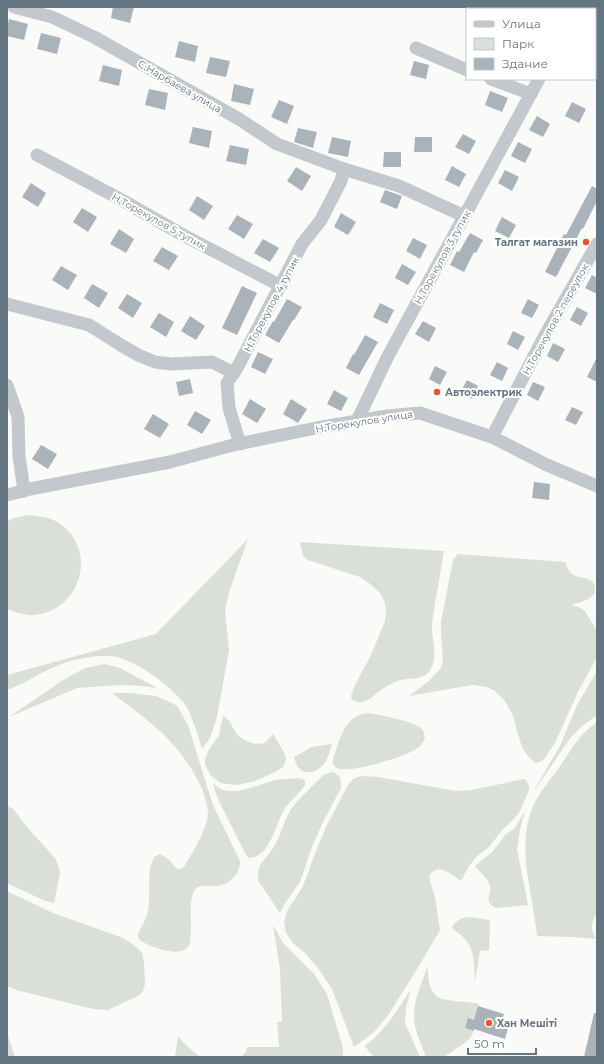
<svg xmlns="http://www.w3.org/2000/svg" width="604" height="1064" font-family="Montserrat,sans-serif">
<style>
.green{fill:#dadfd7}
.building{fill:#aab3b9}
.lines{fill:none;stroke-linecap:round;stroke-linejoin:round}
.minor{stroke:#c3c8cc;stroke-width:13}
.poi-dot{fill:#e4572e;stroke:#fff;stroke-width:1.5}
.labels{text-anchor:middle;stroke-width:4;stroke-linejoin:round;paint-order:stroke}
.street-label{font-size:10px;fill:#657683;stroke:#fff}
.poi-label{font-size:10px;font-weight:bold;fill:#657683;stroke:#fff;text-anchor:start}
</style>
<rect width="100%" height="100%" fill="#fafaf8"/>
<g class="green">
<path d="M27,515C38,516 50,517 59,523C99,550 81,612 33,615C25,615 14,613 7,608V522L11,519Z"/>
<path d="M248,539L229,592L225,612L229,650L217,717L210,738L202,749C198,736 193,717 186,706C172,686 135,659 111,656C100,655 76,659 65,663C45,669 27,683 7,690V675L156,634Z"/>
<path d="M300,542L444,551C441,569 438,586 435,603C434,611 432,619 432,627C432,642 439,659 429,672C422,680 410,678 400,680C394,682 389,685 384,688C373,694 366,708 352,700L351,696L354,687L371,655L385,621L386,613L385,603L380,593L369,583L360,577L308,560L303,556Z"/>
<path d="M458,554L565,562C567,567 569,573 574,575C582,580 594,575 595,589C595,592 594,595 591,597C587,601 576,603 571,605L579,607L585,611L597,631V657L578,692L555,743L544,759L540,762L536,763L532,760L528,756L522,747L517,731L513,716L505,701L495,691L487,687L472,685L409,696L429,681L441,668L443,659L441,636V622L453,560Z"/>
<polygon points="105,664 120,668 157,688 142,686 120,685 77,688 9,717 63,680 85,668"/>
<polygon points="597,671 597,715 581,727 571,737 532,794 560,746 577,705"/>
<path d="M112,693H130L147,695L156,696L172,703L177,706L188,725L204,777L213,805L240,861C241,873 229,885 217,886C210,887 199,883 194,891C189,901 191,920 191,931C190,935 191,939 190,943C189,946 186,949 184,950C179,952 174,952 169,951C161,950 143,944 138,938C138,931 141,928 144,923C145,919 147,915 148,911C151,893 146,873 154,857L160,854L168,859L176,868L180,869L184,867C192,853 207,830 208,814C208,811 207,808 207,805C202,780 181,751 162,733C147,719 129,706 112,693Z"/>
<path d="M369,713C380,715 413,721 421,728C423,730 424,732 424,734C426,738 423,744 419,747C409,756 354,772 340,769C337,769 335,767 333,764V760C337,747 342,726 354,718C358,714 363,714 369,713Z"/>
<path d="M223,716C230,719 232,727 236,733C242,741 259,748 267,741C269,739 271,736 273,734L285,754L286,759L285,763L283,767L277,771L255,781L237,785L221,783L211,776L205,765V760L208,751L219,735Z"/>
<path d="M597,722V913C591,922 590,930 596,939L573,937L537,936C533,894 515,845 534,804C541,790 551,779 560,766C568,755 575,742 585,732C589,728 593,725 597,722Z"/>
<path d="M332,744C330,751 328,759 323,765C316,773 304,776 297,766C296,763 295,760 294,757L312,747Z"/>
<path d="M332,772C341,775 342,781 341,788L324,820L313,844L300,882L285,903L280,913L259,882C254,865 268,858 275,845C281,834 284,821 290,811C296,801 307,792 315,783C318,781 320,777 324,775C326,773 330,773 332,772Z"/>
<polygon points="364,776 378,777 456,791 471,790 524,779 526,780 529,786 529,790 520,811 513,820 503,829 489,847 477,856 469,866 461,881 448,872 440,869 435,870 431,873 429,877 431,884 435,897 440,930 417,969 389,1014 374,1032 354,1047 332,989 318,968 305,953 293,943 286,933 284,922 287,911 302,888 308,873 314,856 326,827 347,787 353,779 358,777"/>
<path d="M298,778L303,779L305,781V785C300,793 291,800 285,808C276,823 270,858 249,858L246,855L217,797L213,783C228,801 258,784 276,780C283,779 291,779 298,778Z"/>
<polygon points="7,806 13,809 26,826 55,858 58,865 60,873 54,903 45,901 7,883"/>
<path d="M525,811L520,830L517,849L528,905L496,908C481,901 494,893 489,883C486,877 479,871 475,866L492,852L506,834L514,829Z"/>
<polygon points="7,891 53,913 123,938 134,945 142,953 144,963 145,984 143,991 138,996 108,1010 93,1009 16,990 7,986"/>
<path d="M470,917L490,920L489,950L480,951L475,981C474,966 475,949 464,938C460,933 455,932 452,927C457,919 462,918 470,917Z"/>
<polygon points="273,925 283,943 315,975 327,994 343,1048 343,1057 241,1057 246,1052 247,1047 279,1047 277,1022 282,1022 280,969"/>
<path d="M428,966C428,971 428,977 429,982C430,986 432,992 436,996C443,1002 468,1001 479,1004L474,1020L465,1028L474,1031L470,1038L466,1042L444,1057H426C422,1047 414,1028 414,1018C413,1002 422,981 428,966Z"/>
<path d="M411,989L406,1008L405,1023L420,1057H375L371,1054L365,1046C385,1031 397,1010 411,989Z"/>
<polygon points="7,1033 15,1057 7,1057"/>
<path d="M178,1036C185,1045 192,1051 201,1057H175Z"/>
</g>
<g class="building">
<polygon points="113,7 134,7 130,23 111,18"/>
<polygon points="9,19 28,24 24,40 7,36 7,27"/>
<polygon points="41,33 61,38 57,54 37,49"/>
<polygon points="179,41 198,46 195,62 175,57"/>
<polygon points="210,57 230,61 226,77 206,73"/>
<polygon points="414,61 429,65 426,79 410,75"/>
<polygon points="103,65 122,70 119,86 99,81"/>
<polygon points="234,84 254,89 250,105 231,101"/>
<polygon points="149,89 168,93 165,110 145,105"/>
<polygon points="490,91 508,98 502,112 485,105"/>
<polygon points="279,100 294,106 287,124 271,117"/>
<polygon points="572,102 586,109 579,123 565,116"/>
<polygon points="537,116 550,124 543,137 529,130"/>
<polygon points="193,127 212,131 209,148 189,143"/>
<polygon points="298,128 317,132 313,148 294,142"/>
<polygon points="463,134 476,141 469,154 455,147"/>
<polygon points="332,137 351,141 348,157 328,153"/>
<polygon points="415,137 432,137 432,152 414,152"/>
<polygon points="518,142 532,149 525,163 511,156"/>
<polygon points="230,145 249,149 246,165 226,161"/>
<polygon points="384,152 401,152 401,167 383,167"/>
<polygon points="452,166 466,174 459,187 445,180"/>
<polygon points="296,167 311,176 302,191 287,181"/>
<polygon points="505,170 519,177 512,191 498,183"/>
<polygon points="31,183 46,193 38,207 22,197"/>
<polygon points="592,186 597,189 597,201 583,229 582,228 556,277 545,272 564,234 566,235"/>
<polygon points="385,190 402,196 397,209 380,202"/>
<polygon points="197,196 213,206 204,220 189,210"/>
<polygon points="82,208 97,217 88,232 73,222"/>
<polygon points="341,213 356,222 348,235 334,227"/>
<polygon points="237,215 253,224 244,239 228,229"/>
<polygon points="502,217 516,225 509,238 495,231"/>
<polygon points="119,229 134,239 126,253 110,244"/>
<polygon points="470,233 483,240 476,253 474,252 464,272 450,265 457,251 459,252"/>
<polygon points="413,238 427,245 420,259 406,251"/>
<polygon points="263,239 279,248 270,262 254,253"/>
<polygon points="162,247 178,256 169,270 153,261"/>
<polygon points="402,264 416,272 408,285 395,278"/>
<polygon points="61,266 77,275 68,290 52,280"/>
<polygon points="592,275 597,278 597,294 585,288"/>
<polygon points="92,284 108,293 99,308 84,298"/>
<polygon points="242,286 257,293 237,335 222,328"/>
<polygon points="127,294 142,303 133,318 118,308"/>
<polygon points="287,299 302,307 294,320 293,320 279,343 265,335 273,321 274,322"/>
<polygon points="528,299 539,305 532,318 521,313"/>
<polygon points="380,303 394,310 387,324 373,317"/>
<polygon points="577,307 588,313 581,326 570,320"/>
<polygon points="159,313 174,322 166,337 150,327"/>
<polygon points="190,316 205,326 196,340 181,331"/>
<polygon points="423,321 436,328 429,342 415,334"/>
<polygon points="513,331 525,337 518,350 507,344"/>
<polygon points="365,335 378,342 359,375 346,368 353,354 354,355"/>
<polygon points="553,343 565,349 558,362 547,356"/>
<polygon points="258,352 273,359 265,374 251,367"/>
<polygon points="597,357 597,382 587,377"/>
<polygon points="497,362 508,368 502,381 490,375"/>
<polygon points="435,366 447,372 440,385 429,379"/>
<polygon points="190,379 193,393 179,396 176,382"/>
<polygon points="467,380 478,386 472,399 460,393"/>
<polygon points="533,382 545,387 538,401 527,395"/>
<polygon points="334,390 348,398 341,411 327,404"/>
<polygon points="250,399 266,409 257,423 242,414"/>
<polygon points="291,399 307,409 298,423 283,414"/>
<polygon points="572,407 583,412 576,425 565,420"/>
<polygon points="195,411 211,420 202,434 187,425"/>
<polygon points="153,414 169,424 160,438 144,429"/>
<polygon points="41,445 57,454 48,469 32,459"/>
<polygon points="534,482 550,484 549,500 532,498"/>
<polygon points="478,1006 504,1014 501,1023 504,1023 503,1026 508,1028 505,1039 474,1029 474,1031 465,1028 468,1018 474,1020"/>
<polygon points="594,1013 597,1013 597,1057 584,1057"/>
</g>
<g class="lines">
<g class="minor">
<polyline points="14,7 52,17 94,37 239,119 277,144 344,169 399,186 464,216"/>
<polyline points="577,9 578,7"/>
<polyline points="416,48 467,70"/>
<polyline points="491,79 531,94"/>
<polyline points="37,155 120,199 183,235 281,286"/>
<polyline points="7,304 89,325 124,347 140,356 155,362 171,364 212,362 234,373"/>
<polyline points="7,385 18,417 19,456 24,491"/>
<polyline points="357,421 387,358 539,79"/>
<polyline points="492,437 544,337 597,244"/>
<polyline points="240,444 229,408 227,383 237,368 302,244 321,220 341,181 344,169"/>
<polyline points="7,495 30,489 170,462 233,445 316,428 387,416 420,413 492,437 547,465 597,486"/>
</g>
</g>
<g class="poi-dot">
<circle cx="586" cy="242" r="4"/>
<circle cx="437" cy="392" r="4"/>
<circle cx="489" cy="1023" r="4"/>
</g>
<g class="labels">
<g class="street-label">
<text transform="translate(180 86) rotate(30)" y="4">С.Нарбаева улица</text>
<text transform="translate(159 221) rotate(29)" y="4">Н.Торекулов 5 тупик</text>
<text transform="translate(442 257) rotate(-61)" y="4">Н.Торекулов 3 тупик</text>
<text transform="translate(271 304) rotate(-62)" y="4">Н.Торекулов 4 тупик</text>
<text transform="translate(555 319) rotate(-61)" y="4">Н.Торекулов 2 переулок</text>
<text transform="translate(364 421) rotate(-9)" y="4">Н.Торекулов улица</text>
</g>
<g class="poi-label">
<text x="578" y="246" text-anchor="end">Талгат магазин</text>
<text x="445" y="396">Автоэлектрик</text>
<text x="497" y="1027">Хан Мешіті</text>
</g>
</g>
<rect width="604" height="1064" fill="none" stroke="#657683" stroke-width="16"/>
<rect x="466" y="8" width="130" height="72" fill="#ffffff" stroke="#c1c8cd"/>
<rect x="474" y="21" width="20" height="6" fill="#c3c8cc" stroke="#c1c8cd"/>
<text x="502" y="28" font-size="12" fill="#657683">Улица</text>
<rect x="474" y="38" width="20" height="12" fill="#dadfd7" stroke="#c1c8cd"/>
<text x="502" y="48" font-size="12" fill="#657683">Парк</text>
<rect x="474" y="58" width="20" height="12" fill="#aab3b9" stroke="#c1c8cd"/>
<text x="502" y="68" font-size="12" fill="#657683">Здание</text>
<path d="M468 1048v6h68v-6" fill="none" stroke="#657683" stroke-width="2"/>
<text x="474" y="1048" font-size="12" fill="#657683" stroke="#ffffff" stroke-width="3" paint-order="stroke">50 m</text>
</svg>
